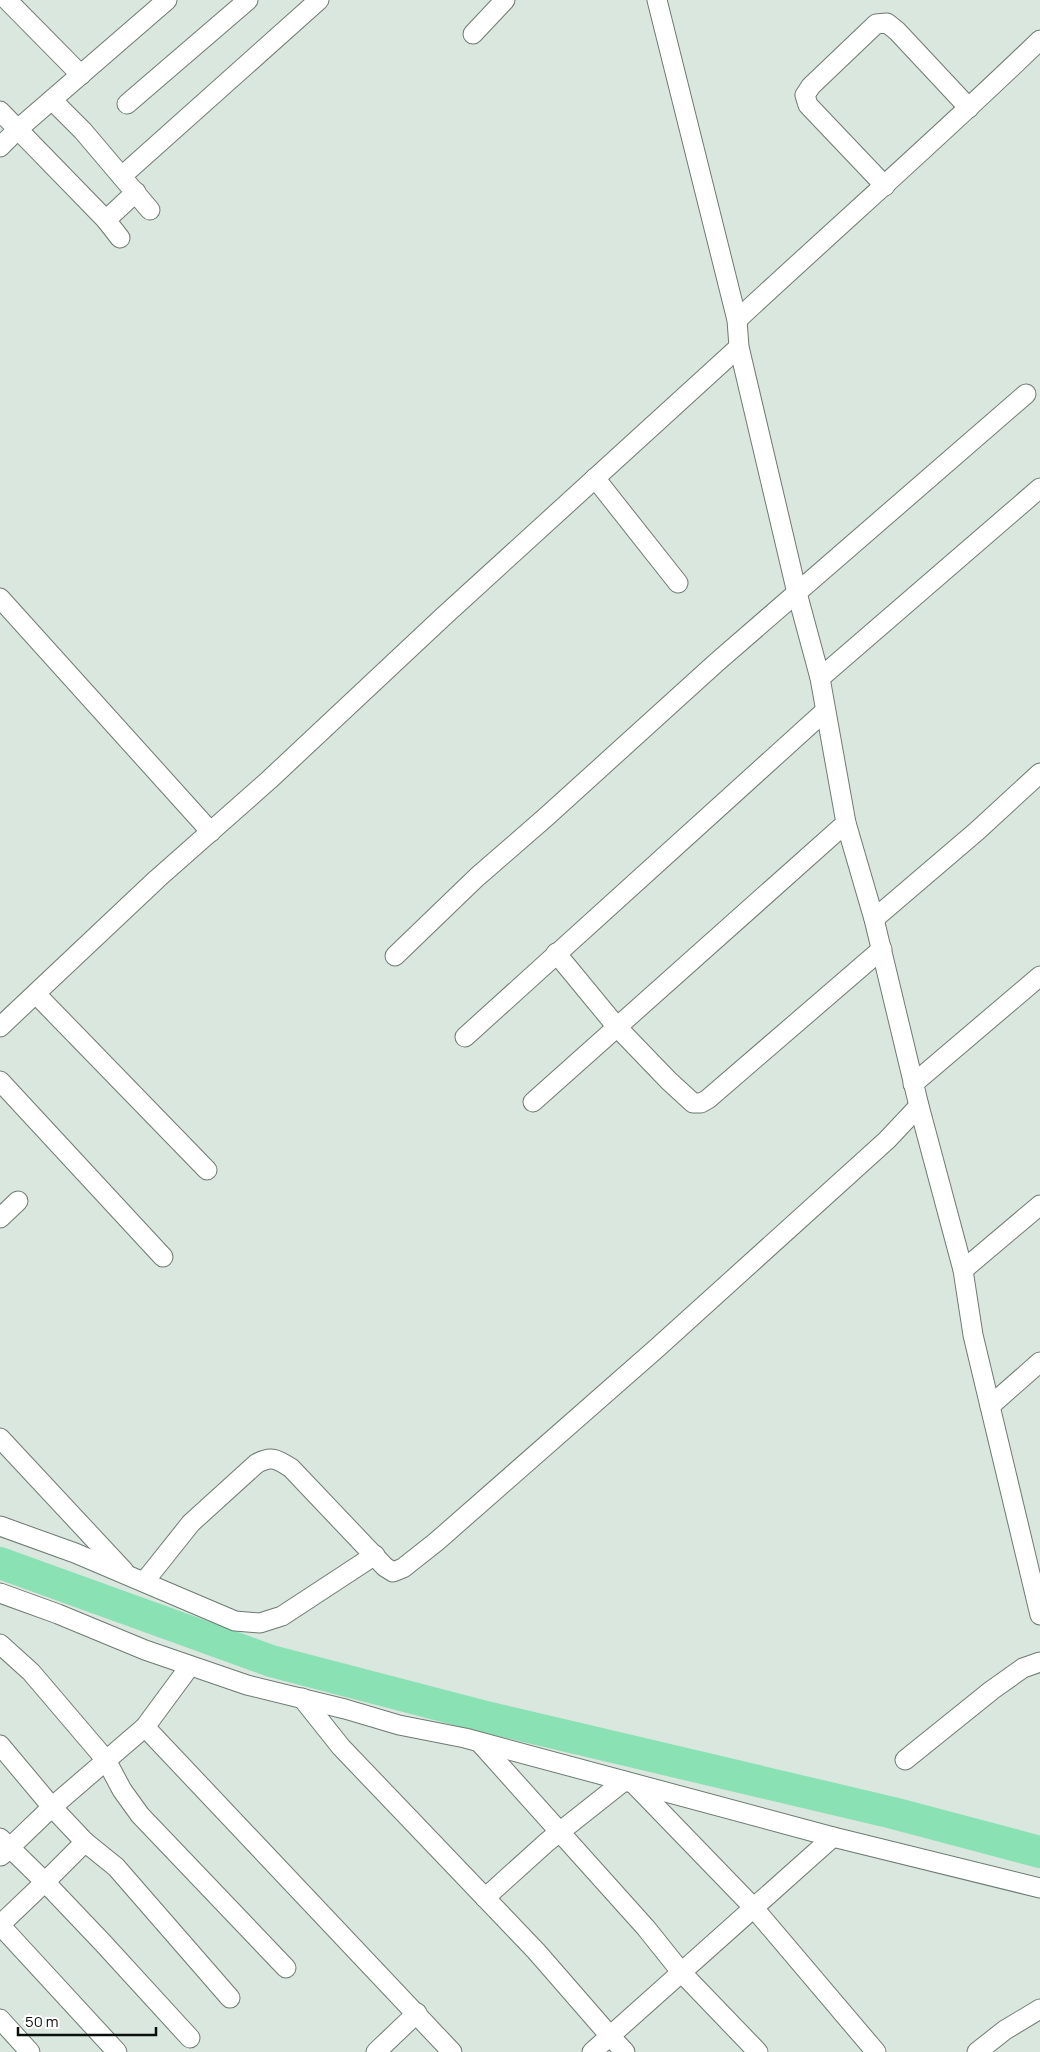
<svg xmlns="http://www.w3.org/2000/svg" width="1040" height="2052" font-family="Manrope,sans-serif">
<style>
.lines{fill:none;stroke-linecap:round;stroke-linejoin:round}
.river{stroke:#8ae1b4;stroke-width:32}
.minor-casing{stroke:#6d7a72;stroke-width:21}
.minor{stroke:#fff;stroke-width:19}
</style>
<rect width="100%" height="100%" fill="#d9e7df"/>
<g class="lines">
<polyline class="river" points="0,1563 271,1661 482,1716 893,1813 1040,1852"/>
<g class="minor-casing">
<g id="minor">
<polyline points="7,0 81,75"/>
<polyline points="657,0 737,320 739,347 797,593 820,678 846,823 874,919 919,1106 963,1270 973,1335 1040,1615"/>
<polyline points="473,34 505,0"/>
<polyline points="52,100 83,131 150,210"/>
<polyline points="127,104 248,0"/>
<polyline points="0,111 106,220 120,238"/>
<polyline points="0,147 18,129 167,0"/>
<polyline points="122,176 319,0"/>
<polyline points="885,186 808,105 805,95 811,86 876,24 887,23 897,31 969,108"/>
<polyline points="106,220 136,192"/>
<path d="M737,320C838,226 941,136 1040,40"/>
<polyline points="595,478 678,583"/>
<polyline points="0,598 211,832"/>
<polyline points="820,678 1040,488"/>
<polyline points="874,919 977,831 1040,773"/>
<polyline points="556,953 617,1027 669,1081 693,1103 701,1103 708,1099 882,949"/>
<polyline points="395,956 477,877 546,817 717,662 1026,394"/>
<polyline points="36,994 207,1170"/>
<polyline points="0,1027 157,879 269,780 444,616 739,347"/>
<polyline points="465,1037 825,711"/>
<polyline points="0,1081 163,1257"/>
<polyline points="913,1084 1040,976"/>
<polyline points="533,1102 846,823"/>
<polyline points="0,1218 18,1201"/>
<polyline points="963,1270 1040,1205"/>
<polyline points="990,1406 1040,1362"/>
<polyline points="0,1438 124,1571"/>
<polyline points="0,1526 75,1553 235,1621 260,1623 282,1616 375,1555"/>
<path d="M144,1582L191,1523L256,1464C271,1455 277,1459 291,1468L385,1567L393,1572L403,1568L436,1542L657,1348L887,1140L919,1106"/>
<polyline points="0,1593 58,1614 145,1650 247,1685 345,1709 399,1725 465,1738 833,1837 1040,1888"/>
<polyline points="0,1644 31,1672 106,1760 122,1790 140,1815 286,1968"/>
<polyline points="302,1698 341,1747 536,1951 610,2036 592,2052"/>
<polyline points="145,1727 452,2052"/>
<polyline points="480,1743 646,1928 682,1973 758,2052"/>
<polyline points="0,1745 52,1807 85,1842"/>
<polyline points="905,1760 992,1690 1023,1668 1040,1662"/>
<polyline points="634,1784 753,1907 876,2052"/>
<polyline points="0,1838 45,1882 85,1842 116,1867 230,1998"/>
<polyline points="1,1856 52,1807 145,1727 190,1666"/>
<polyline points="485,1898 547,1842 624,1781"/>
<polyline points="0,1925 45,1882 103,1943 190,2038"/>
<polyline points="0,1925 117,2052"/>
<polyline points="0,2019 30,2052"/>
<polyline points="376,2052 417,2013"/>
<polyline points="625,2052 610,2036 833,1837"/>
<polyline points="977,2052 1005,2030 1040,2009"/>
</g>
</g>
<use href="#minor" class="minor"/>
</g>
<path d="M18 2027v8h138v-8" fill="none" stroke="#0a0f0c" stroke-width="2.5"/>
<text x="25" y="2027" font-size="15" fill="#0a0f0c" stroke="#ffffff" stroke-width="4" paint-order="stroke">50 m</text>
</svg>
